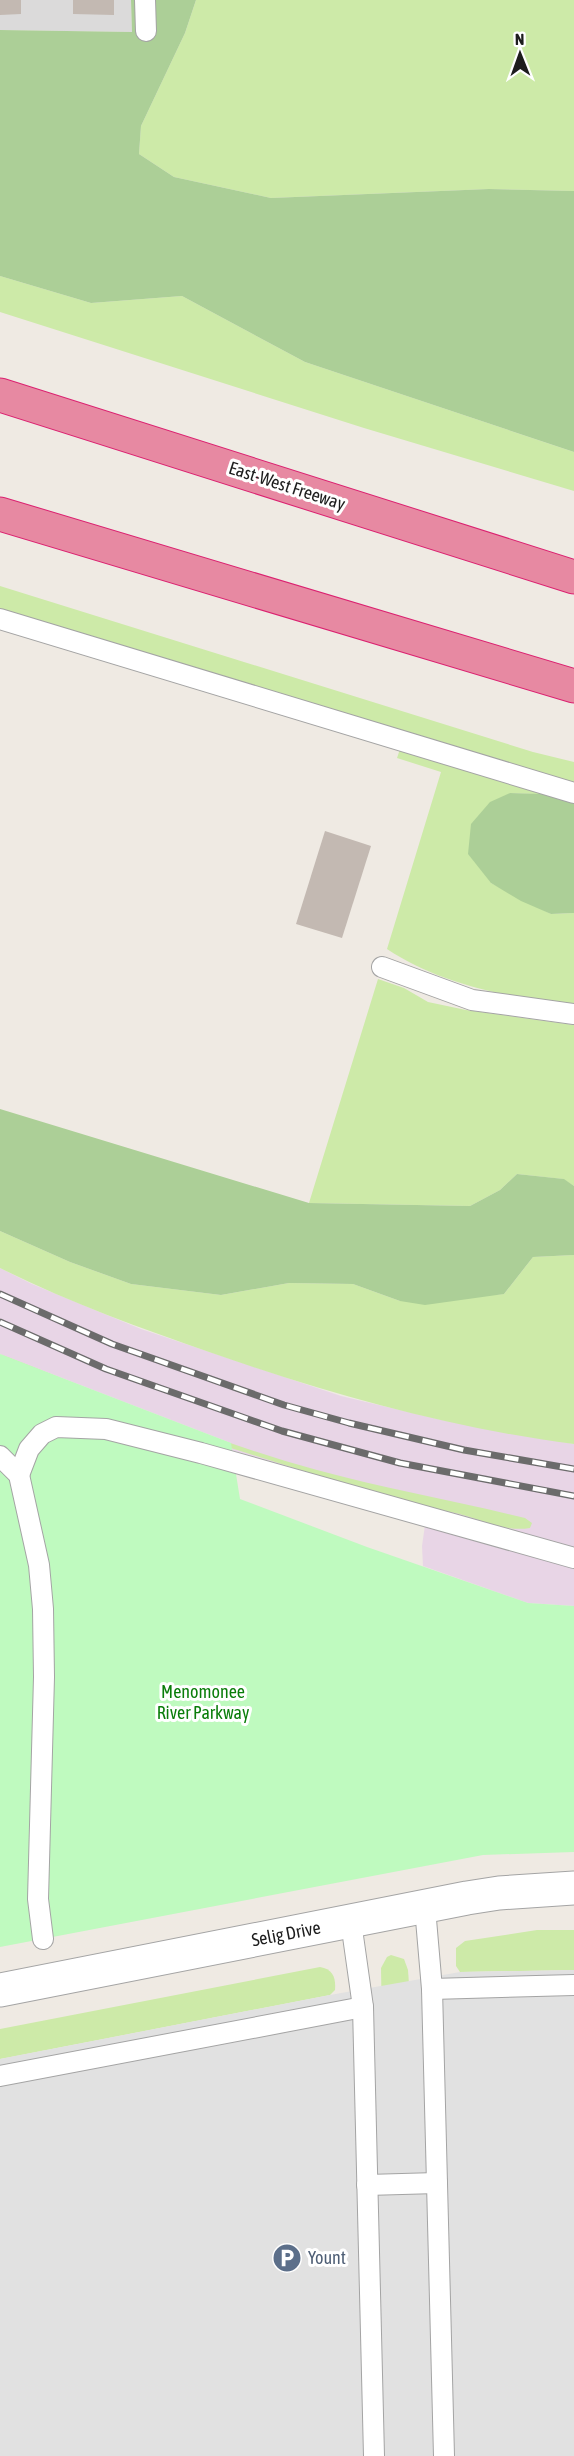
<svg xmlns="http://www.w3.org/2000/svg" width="574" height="2456" font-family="'Asap Condensed',sans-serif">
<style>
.residential{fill:#dbdada}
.industrial{fill:#e8d5e6}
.grass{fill:#cdeaa8}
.forest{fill:#accf97}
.park{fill:#bffabf}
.parking{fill:#e1e1e1}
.building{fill:#c3b9b2}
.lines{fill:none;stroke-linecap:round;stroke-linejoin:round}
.lane-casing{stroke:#a4a4a4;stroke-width:22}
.street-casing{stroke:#a4a4a4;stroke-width:35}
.highway-casing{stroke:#db2170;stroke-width:35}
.lane{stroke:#fff;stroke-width:20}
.street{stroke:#fff;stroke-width:33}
.highway{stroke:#e789a2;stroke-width:33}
.rail-casing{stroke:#6b6b6b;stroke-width:7}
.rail{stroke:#fff;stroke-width:4.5;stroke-dasharray:14;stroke-linecap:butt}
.labels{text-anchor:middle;stroke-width:6;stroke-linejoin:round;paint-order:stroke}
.street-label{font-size:18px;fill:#1d1d1d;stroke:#fff}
.park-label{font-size:18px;fill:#0a7d0a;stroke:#fff}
.service-label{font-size:18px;fill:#4e5e75;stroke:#fff;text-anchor:start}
</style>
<rect width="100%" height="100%" fill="#efeae3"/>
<polygon class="residential" points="0,0 131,0 132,32 0,30"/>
<polygon class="industrial" points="0,1268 32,1284 141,1329 341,1396 442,1420 574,1444 574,1606 528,1603 423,1566 422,1546 425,1525 235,1471 231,1443 0,1354"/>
<g class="grass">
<polygon points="196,0 574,0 574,191 489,189 271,198 174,177 139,154 141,126 185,33"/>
<polygon points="0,276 91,303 182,296 305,362 574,452 574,491 364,428 0,312"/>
<polygon points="0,586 533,752 574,762 574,783 0,611"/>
<path d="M401,746L558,795L510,793L491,883L551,914L574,913V1004C510,998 441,985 387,949L441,772L397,758Z"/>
<polygon points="378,979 404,988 428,1002 466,1010 574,1025 574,1186 563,1179 517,1174 500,1190 470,1206 309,1203"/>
<path d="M0,1231L70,1262L131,1284L221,1295L289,1283L353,1284L400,1301L504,1294L533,1257L574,1255V1444C450,1428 329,1394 212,1353C140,1328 68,1302 0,1268Z"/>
<path d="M0,1354C104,1394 209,1441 317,1470C386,1489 456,1501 525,1518L532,1523L530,1528C495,1534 463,1507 429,1511L102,1407Z"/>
<polygon points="537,1930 574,1930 574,1970 460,1972 456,1966 456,1948 465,1941"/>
<polygon points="391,1955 404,1959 408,1970 416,2085 383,2085 381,1968 387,1957"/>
<path d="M320,1967C333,1969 336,1978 335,1990L330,1995L0,2059V2029Z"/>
</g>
<g class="forest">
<polygon points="131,0 196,0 185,33 141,126 139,154 174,177 271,198 489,189 574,191 574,452 305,362 182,296 91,303 0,276 0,30 132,32"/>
<polygon points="510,793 574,795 574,913 551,914 521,901 491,883 468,854 471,824 490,802"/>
<polygon points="0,1109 309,1203 470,1206 500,1190 517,1174 564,1179 574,1186 574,1255 533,1257 504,1294 425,1305 400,1301 353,1284 289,1283 221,1295 131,1284 70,1262 0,1231"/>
</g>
<polygon class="park" points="0,1354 231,1443 240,1499 367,1547 528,1603 574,1606 574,1852 483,1855 0,1947"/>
<polygon class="parking" points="574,1970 574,2456 0,2456 0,2059 330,1995 460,1972"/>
<g class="building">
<polygon points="0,0 21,0 21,14 0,15"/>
<polygon points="73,0 114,0 114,15 73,14"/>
<polygon points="325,831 371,846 342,938 296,924"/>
</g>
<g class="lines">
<g class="lane-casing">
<g id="lane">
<polyline points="145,0 146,31"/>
<polyline points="0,619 574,793"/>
<polyline points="382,967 472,1000 574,1014"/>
<polyline points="0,1456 19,1475 39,1565 43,1609 44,1677 38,1899 43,1939"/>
<polyline points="19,1475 29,1449 42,1434 56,1427 106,1429 201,1453 574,1558"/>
<polyline points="425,1908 432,1989 444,2456"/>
<polyline points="351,1922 363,2007 374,2456"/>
<polyline points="432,1989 574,1985"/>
<polyline points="0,2076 363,2007"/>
<polyline points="367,2185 437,2183"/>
</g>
</g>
<g class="street-casing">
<polyline id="street" points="0,1990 467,1898 499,1893 574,1888"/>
</g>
<g class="highway-casing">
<g id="highway">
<polyline points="0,395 574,577"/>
<polyline points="0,514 574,686"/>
</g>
</g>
<use href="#lane" class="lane"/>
<use href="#street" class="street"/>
<use href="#highway" class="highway"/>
<g class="rail-casing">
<g id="rail">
<polyline points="0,1294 112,1344 284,1405 349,1423 464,1450 574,1469"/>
<polyline points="0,1322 106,1369 282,1431 400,1463 574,1496"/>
</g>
</g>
<use href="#rail" class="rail"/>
</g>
<defs>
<g id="parking-disc" transform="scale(1.5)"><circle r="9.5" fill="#5c6f8a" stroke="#fff"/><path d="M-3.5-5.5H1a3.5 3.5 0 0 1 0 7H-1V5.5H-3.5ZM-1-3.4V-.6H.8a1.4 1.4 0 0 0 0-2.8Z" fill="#fff"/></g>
</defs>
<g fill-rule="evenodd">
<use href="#parking-disc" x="287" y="2258"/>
</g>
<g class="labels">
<g class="street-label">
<text transform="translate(287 486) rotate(18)" y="6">East-West Freeway</text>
<text transform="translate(286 1934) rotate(-11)" y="6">Selig Drive</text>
</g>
<g class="park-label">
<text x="203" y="1698">Menomonee<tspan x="203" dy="21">River Parkway</tspan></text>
</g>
<g class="service-label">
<text x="308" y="2264">Yount</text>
</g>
</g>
<g transform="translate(520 54) rotate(359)" stroke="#ffffff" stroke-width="4.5" paint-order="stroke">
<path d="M0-4.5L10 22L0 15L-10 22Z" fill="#1d1d1d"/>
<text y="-9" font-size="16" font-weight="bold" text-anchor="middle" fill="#1d1d1d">N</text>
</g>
</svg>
